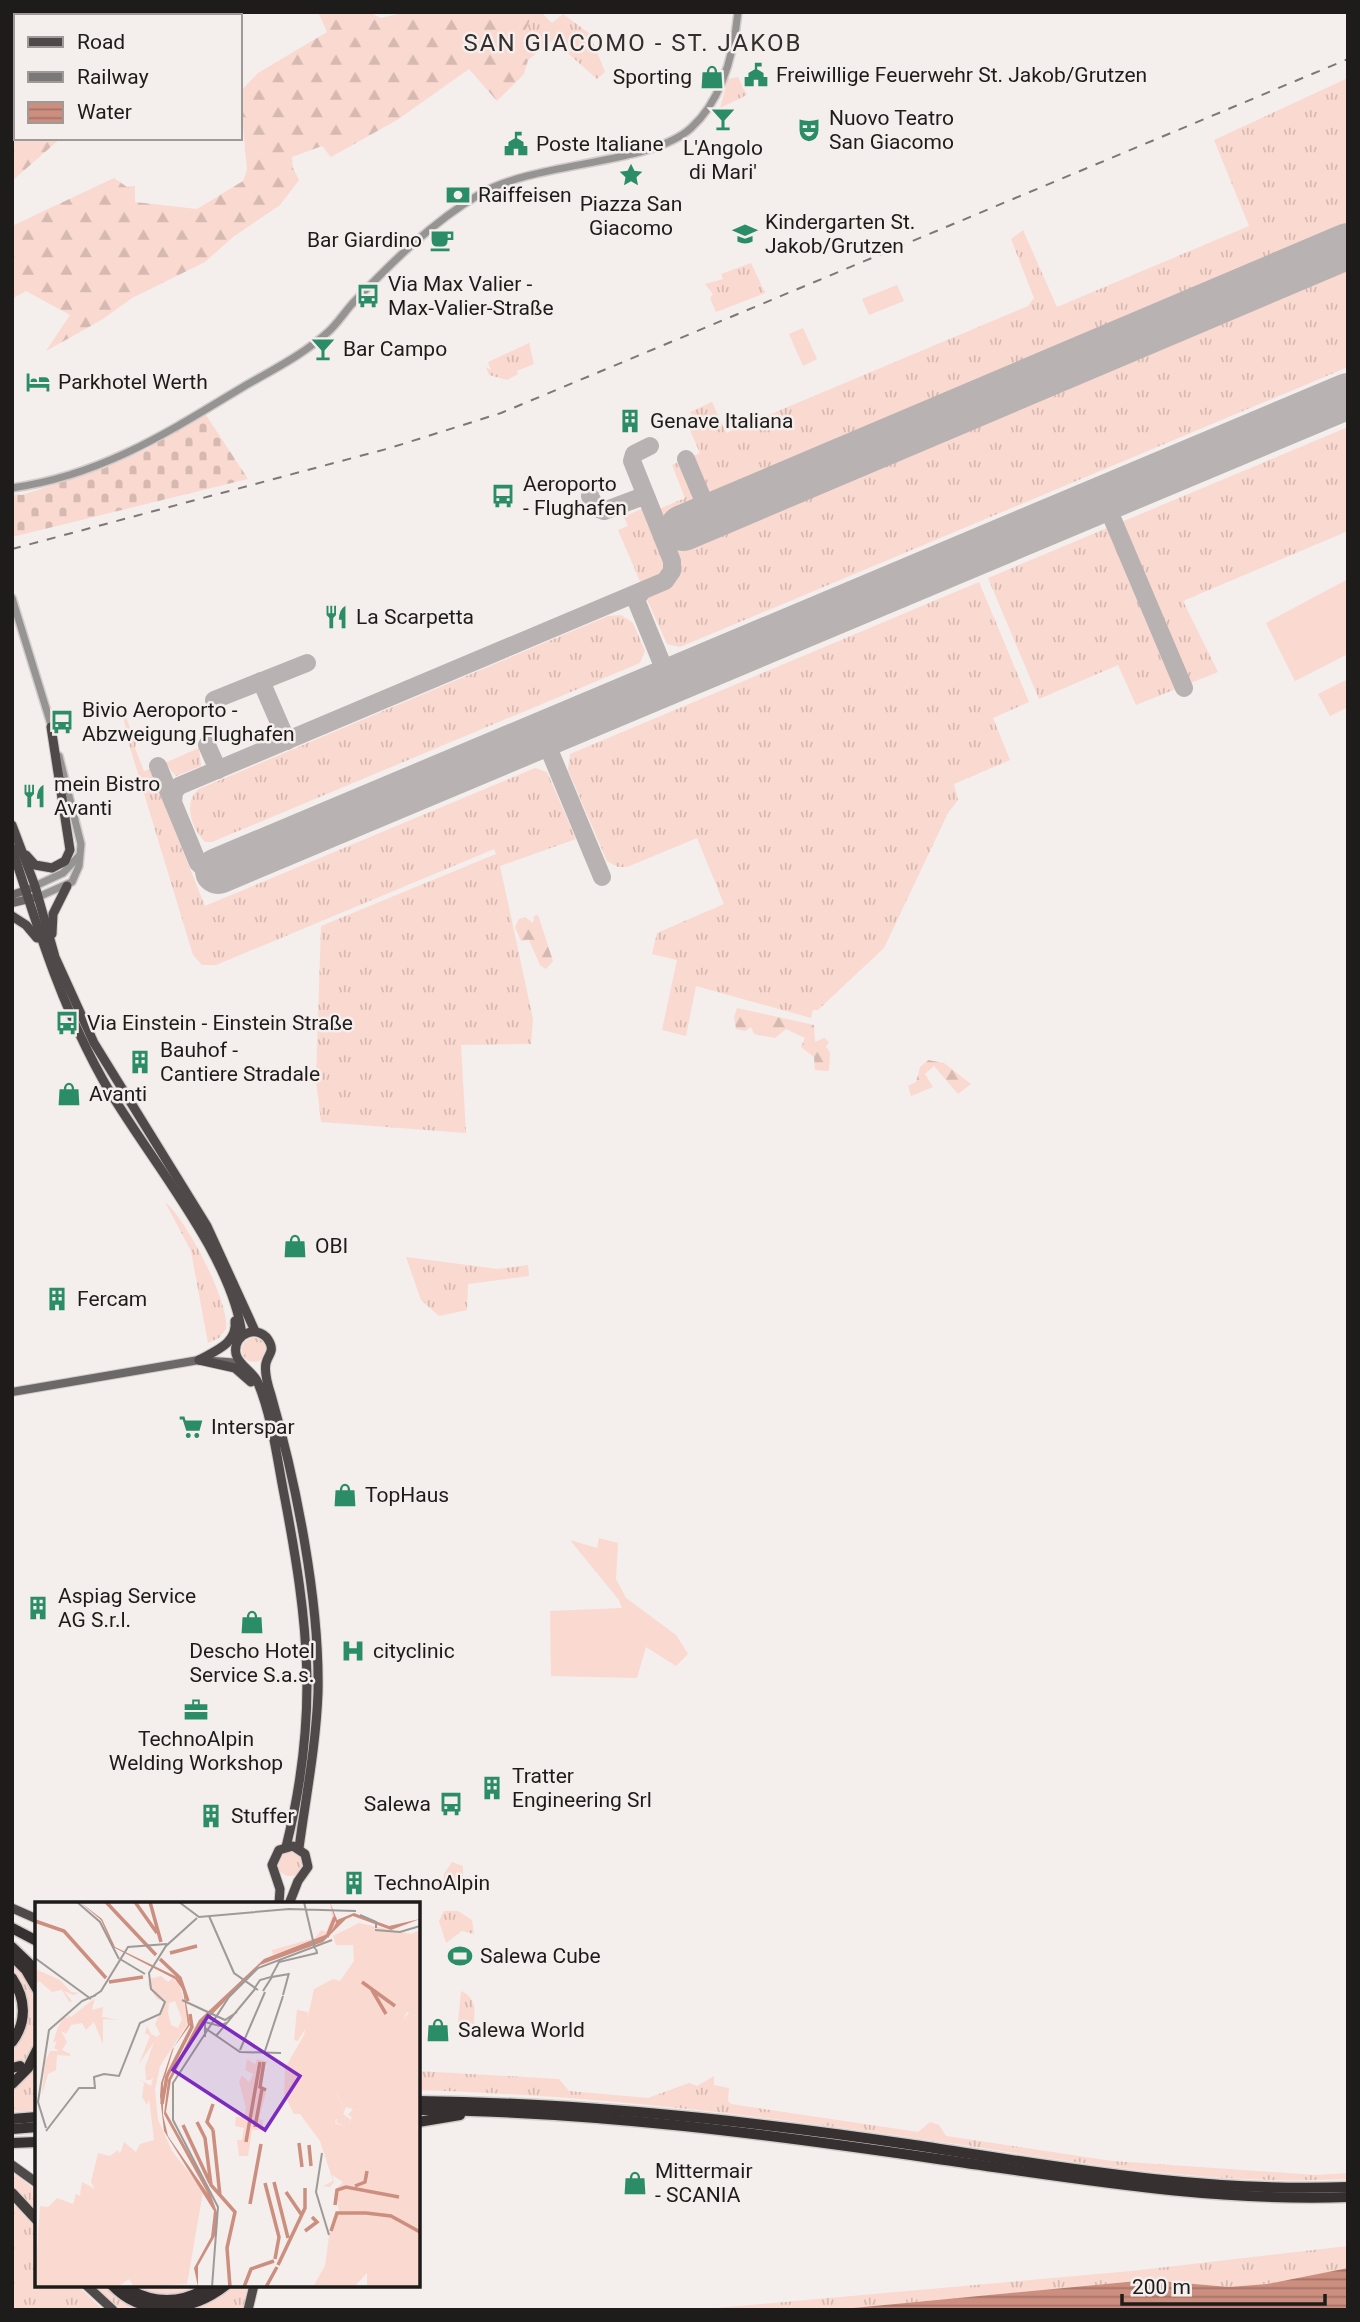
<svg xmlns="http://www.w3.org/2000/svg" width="1360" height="2322" font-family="Roboto,sans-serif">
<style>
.grass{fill:url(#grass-tufts)}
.forest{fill:url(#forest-firs)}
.cemetery{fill:url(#cemetery-stones)}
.garden{fill:#fad9d0}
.water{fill:url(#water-rules)}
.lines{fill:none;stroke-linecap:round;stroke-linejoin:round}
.taxiway{stroke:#b8b3b2;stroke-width:18}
.runway{stroke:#b8b3b2;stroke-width:46}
.primary-tunnel{stroke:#d4cecd;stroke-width:9;stroke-dasharray:9 4.5;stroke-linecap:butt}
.tertiary-casing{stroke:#d2cccb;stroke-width:10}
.secondary-casing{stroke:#d2cccb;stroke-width:10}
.primary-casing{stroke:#d2cccb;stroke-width:11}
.trunk-casing{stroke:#d2cccb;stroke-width:12}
.motorway-casing{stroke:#d2cccb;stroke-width:13}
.tertiary{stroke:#969493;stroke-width:7}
.secondary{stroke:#6c6867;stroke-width:8}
.primary{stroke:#4f4a49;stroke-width:9}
.trunk{stroke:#423e3c;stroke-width:10}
.motorway{stroke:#363130;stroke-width:10}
.rail{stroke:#7c7877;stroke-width:2;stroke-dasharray:9 9;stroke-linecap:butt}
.labels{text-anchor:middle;stroke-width:5;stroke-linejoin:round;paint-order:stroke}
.poi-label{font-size:21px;fill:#1e1c1b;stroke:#f4eeec;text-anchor:start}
.quarter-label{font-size:24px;letter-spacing:2px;fill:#332e2d;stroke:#f4eeec}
.inset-river{fill:none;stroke:#cc8e7e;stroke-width:3.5}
.inset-road{fill:none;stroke:#9e9a98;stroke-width:2}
.view{fill:#7b2cbf;fill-opacity:0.15;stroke:#7b2cbf;stroke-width:3.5}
.inset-edge{fill:none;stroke:#1e1c1b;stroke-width:3.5}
</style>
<defs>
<pattern id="grass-tufts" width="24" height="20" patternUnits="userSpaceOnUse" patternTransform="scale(1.75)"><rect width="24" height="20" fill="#fad9d0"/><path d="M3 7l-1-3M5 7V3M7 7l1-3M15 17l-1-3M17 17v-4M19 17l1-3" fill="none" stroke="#d6bab2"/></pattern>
<pattern id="forest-firs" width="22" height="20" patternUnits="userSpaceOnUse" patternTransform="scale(1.75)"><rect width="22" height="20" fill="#fad9d0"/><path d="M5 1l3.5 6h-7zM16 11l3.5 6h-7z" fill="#d6bab2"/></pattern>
<pattern id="cemetery-stones" width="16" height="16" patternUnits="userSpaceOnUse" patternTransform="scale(1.75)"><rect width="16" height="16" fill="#fad9d0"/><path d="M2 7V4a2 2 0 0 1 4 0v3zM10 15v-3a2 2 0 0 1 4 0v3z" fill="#d6bab2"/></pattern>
<pattern id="water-rules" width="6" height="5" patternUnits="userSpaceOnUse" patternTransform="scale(1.75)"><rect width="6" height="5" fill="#cc8e7e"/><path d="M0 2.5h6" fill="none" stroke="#a57366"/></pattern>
</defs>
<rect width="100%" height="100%" fill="#f4eeec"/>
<g class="grass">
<polygon points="534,12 541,12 552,23 563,14 590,34 605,72 597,79 553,40 528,60 516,50"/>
<polygon points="738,77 747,95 720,108 728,79"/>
<path d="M1348,78V367L680,647L667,644L645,595C663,588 678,583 678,561L657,510L685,498L672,465L700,453L689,428L696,424L690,412L712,402L726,433L1028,306L1034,298L1011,239L1023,230L1057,307L1249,226L1214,140Z"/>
<polygon points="751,263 765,293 716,312 710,298 713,294 705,284 723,279 721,274"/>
<polygon points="529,343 534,364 517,371 518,374 507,380 489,375 486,367 491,370 488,362"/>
<polygon points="1348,427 1348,531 1183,601 1218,672 1136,705 1118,665 1039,699 988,578"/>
<polygon points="645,507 668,568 662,579 642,586 618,530 628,526 624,517"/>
<polygon points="979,582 1029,702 993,718 1010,760 954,784 958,800 948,813 884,948 818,1010 813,1010 811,1018 696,986 686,1036 662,1030 677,960 652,954 657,933 724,904 697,838 627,867 618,867 607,861 568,770 570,754"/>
<path d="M621,615L633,623L645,651L640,663L212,842H205C192,829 182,802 199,789L608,616Z"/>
<polygon points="120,702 136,743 135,748 144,771 150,769 205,906 535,768 547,772 576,839 500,866 533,1019 531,1044 461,1045 466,1133 321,1122 316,1080 321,926 496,854 494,849 216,965 202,965 193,955 129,744"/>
<polygon points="199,748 201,766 176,776 165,763"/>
<path d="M165,1202C186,1219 230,1303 226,1329L219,1338L208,1343L191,1251Z"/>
<polygon points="406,1257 498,1269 528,1265 529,1276 468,1284 467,1310 439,1316 421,1300"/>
<circle cx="254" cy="1350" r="12"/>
<circle cx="290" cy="1864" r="12"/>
<polygon points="452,1862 463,1866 463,1890 444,1883 444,1874"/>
<polygon points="444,1911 458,1911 472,1920 474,1934 462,1931 446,1943 439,1921"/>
<path d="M12,1962C39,1988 45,2026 29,2059L12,2064V2047L25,2022L12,1974Z"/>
<path d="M461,1991C476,1998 475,2009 474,2024L458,2023Z"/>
<polygon points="37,2063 37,2110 12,2112 12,2088"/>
<path d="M418,2071L559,2079L569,2091L648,2098L689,2083L697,2086L714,2076V2085L729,2088L728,2101L731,2104L918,2132L930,2122L939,2125L946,2136L1112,2161L1317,2175L1348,2173V2179C1198,2187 1049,2157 902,2136C741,2113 581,2095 418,2090Z"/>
<polygon points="12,2170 37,2192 37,2216 12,2190"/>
<polygon points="12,2198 37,2227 37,2285 77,2285 103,2310 12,2310"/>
<polygon points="1348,2246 1348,2268 1267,2284 1229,2287 1148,2280 832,2310 694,2310 1132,2271"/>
<polygon points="91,2285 107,2285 156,2310 121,2310"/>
<polygon points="126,2285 207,2285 166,2299"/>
<polygon points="230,2285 251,2285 242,2310 183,2310"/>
</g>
<g class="forest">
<polygon points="12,12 97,12 96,16 16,16 16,138 61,138 12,181"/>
<polygon points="318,12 368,12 381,18 406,12 534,12 516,50 528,60 524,74 497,101 469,69 397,120 331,157 322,146 292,157 293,168 299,180 280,205 233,237 205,262 132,298 103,319 46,351 70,315 26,291 12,299 12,226 114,178 127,187 135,186 135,202 197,209 243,181 247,170 240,92 258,73 327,32"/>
<polygon points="538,915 553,961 546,969 540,965 529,940 521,941 515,927 519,919 525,917 533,923 534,916"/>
<polygon points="737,1008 814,1025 815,1042 824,1038 829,1042 826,1047 830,1052 829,1071 815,1070 814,1057 801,1047 805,1038 786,1029 775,1038 754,1034 751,1027 745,1031 736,1029 734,1017"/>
<polygon points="928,1060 944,1063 971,1084 958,1094 934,1066 925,1074 933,1087 911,1096 908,1086 916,1082 920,1067"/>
</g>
<polygon class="cemetery" points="204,412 248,479 12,537 12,494 22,495 105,468 147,449"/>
<g class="garden">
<polygon points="897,285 904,301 869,315 862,299"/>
<polygon points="803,328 817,359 803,366 789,334"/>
<polygon points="1348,579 1348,654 1295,681 1266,623"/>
<polygon points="1348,679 1348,707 1330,716 1318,694"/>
<polygon points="599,1538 618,1543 616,1579 626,1598 676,1635 688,1654 676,1666 646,1647 637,1678 551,1676 550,1611 622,1608 619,1600 570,1540 597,1548"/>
</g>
<polygon class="water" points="1348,2268 1348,2310 832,2310 1148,2280 1229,2287 1267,2284"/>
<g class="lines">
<g class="taxiway">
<polyline points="686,459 710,516"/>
<polyline points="590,496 596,508 604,511 641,497 647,500"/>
<polyline points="1104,499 1184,688"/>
<polyline points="662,536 683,528"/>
<polyline points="642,591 636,600 665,671 660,683 650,690"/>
<polyline points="664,667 672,674 689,673"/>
<polyline points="261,681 287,741"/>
<polyline points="214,700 307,663"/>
<polyline points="543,735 602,877"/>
<polyline points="207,745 218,770"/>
<polyline points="158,766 198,863 207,871 218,871"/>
<polyline points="173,802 174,792 179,786 665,581 672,571 672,561 632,461 634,454 650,446"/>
</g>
<g class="runway">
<polyline points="683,528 1348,246"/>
<polyline points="218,871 1348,396"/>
</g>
<polyline class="primary-tunnel" points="12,14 14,12"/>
<g class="tertiary-casing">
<g id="tertiary">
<path d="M12,488C102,475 167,433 243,387C272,370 303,355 328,332C337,324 344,313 352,304C390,264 432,222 480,194C536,161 651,165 691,128C722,100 734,52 738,12"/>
<polyline points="12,598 53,731"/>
<polyline points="35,886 63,873 79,856"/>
<polyline points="38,897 72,882 79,866 81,844 59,756"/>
</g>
</g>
<g class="secondary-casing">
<g id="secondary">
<polyline points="12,895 29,889"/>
<polyline points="12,903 33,898"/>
<polyline points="12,1392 199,1360 241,1363"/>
</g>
</g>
<g class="primary-casing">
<g id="primary">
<polyline points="12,825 35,886 55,957 94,1043 207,1226 255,1331"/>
<path d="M12,848C38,929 61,1005 103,1080C144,1153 232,1253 242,1335"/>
<polyline points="26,855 35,865 52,868 65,861 70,850 51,727"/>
<polyline points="12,916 26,925 37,938"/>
<polyline points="52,934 53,914 67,886"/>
<path d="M199,1360C215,1351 238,1343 235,1321"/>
<polyline points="199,1360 235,1368 251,1382"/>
<path d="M286,1847C319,1715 309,1625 284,1494C277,1458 272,1417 258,1383C253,1371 239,1366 236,1354C232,1332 261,1323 270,1343C274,1352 268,1355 266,1363C264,1372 268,1386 271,1395C296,1482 320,1602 318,1693C316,1745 306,1796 299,1848"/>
<polyline points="279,1904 280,1889 272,1865 279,1850 293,1846 305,1854 308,1867 298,1881 289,1904"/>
<polyline points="12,1908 37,1919"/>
<polyline points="12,2165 37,2183"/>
<polyline points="86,2285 113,2310"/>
<polyline points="248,2310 254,2285"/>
</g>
</g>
<g class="trunk-casing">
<polyline id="trunk" points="12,2193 37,2220"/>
</g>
<g class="motorway-casing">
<g id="motorway">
<polyline points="12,1928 37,1941"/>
<polyline points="12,1947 37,1971"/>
<polyline points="12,1956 26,1970 37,1989"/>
<path d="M12,1978C26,1999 27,2022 12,2042"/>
<polyline points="12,2068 20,2066"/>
<polyline points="12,2084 28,2068 37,2050"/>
<path d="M418,2101C583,2103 745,2120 907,2144C1053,2166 1199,2193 1348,2187"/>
<path d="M418,2110C593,2111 766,2134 938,2159C1074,2178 1210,2202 1348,2197"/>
<polyline points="12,2119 37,2117"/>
<polyline points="418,2122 460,2115"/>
<polyline points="12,2129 37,2127"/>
<polyline points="12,2143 37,2142"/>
<path d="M112,2285C144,2319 193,2311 226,2285"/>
<path d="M123,2285C150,2305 184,2305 210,2285"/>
</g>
</g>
<use href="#tertiary" class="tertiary"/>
<use href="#secondary" class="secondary"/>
<use href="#primary" class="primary"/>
<use href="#trunk" class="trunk"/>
<use href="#motorway" class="motorway"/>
<polyline class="rail" points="12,549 390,448 501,413 1348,59"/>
</g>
<defs>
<g id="civic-bare" transform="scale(1.89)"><path d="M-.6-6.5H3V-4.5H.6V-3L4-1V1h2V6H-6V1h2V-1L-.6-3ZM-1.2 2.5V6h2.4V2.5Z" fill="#2a8d68" stroke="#f4eeec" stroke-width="2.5" paint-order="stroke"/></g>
<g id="shop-bare" transform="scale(1.89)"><path d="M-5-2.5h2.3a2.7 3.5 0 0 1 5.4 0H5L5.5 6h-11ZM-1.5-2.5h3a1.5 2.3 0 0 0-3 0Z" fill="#2a8d68" stroke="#f4eeec" stroke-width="2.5" paint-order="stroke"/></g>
<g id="bar-bare" transform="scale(1.89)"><path d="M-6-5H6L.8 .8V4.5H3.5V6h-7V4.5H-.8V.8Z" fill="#2a8d68" stroke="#f4eeec" stroke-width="2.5" paint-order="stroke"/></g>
<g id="theatre-bare" transform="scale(1.89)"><path d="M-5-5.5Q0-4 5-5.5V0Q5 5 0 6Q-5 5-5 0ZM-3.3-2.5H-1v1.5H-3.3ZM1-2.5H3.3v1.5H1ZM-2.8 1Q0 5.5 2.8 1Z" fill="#2a8d68" stroke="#f4eeec" stroke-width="2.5" paint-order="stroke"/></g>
<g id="sight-bare" transform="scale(1.89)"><path d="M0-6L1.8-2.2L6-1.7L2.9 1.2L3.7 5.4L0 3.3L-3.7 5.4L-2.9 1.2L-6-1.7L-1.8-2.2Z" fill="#2a8d68" stroke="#f4eeec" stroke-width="2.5" paint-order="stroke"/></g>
<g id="bank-bare" transform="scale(1.89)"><path d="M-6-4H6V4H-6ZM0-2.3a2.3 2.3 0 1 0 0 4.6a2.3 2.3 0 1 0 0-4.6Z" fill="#2a8d68" stroke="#f4eeec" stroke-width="2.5" paint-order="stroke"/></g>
<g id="school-bare" transform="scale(1.89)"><path d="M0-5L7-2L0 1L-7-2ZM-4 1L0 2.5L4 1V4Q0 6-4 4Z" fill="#2a8d68" stroke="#f4eeec" stroke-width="2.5" paint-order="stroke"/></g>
<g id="cafe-bare" transform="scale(1.89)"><path d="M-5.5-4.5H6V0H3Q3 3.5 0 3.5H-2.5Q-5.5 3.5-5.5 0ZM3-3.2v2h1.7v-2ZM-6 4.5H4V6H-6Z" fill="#2a8d68" stroke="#f4eeec" stroke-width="2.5" paint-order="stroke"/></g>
<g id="bus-bare" transform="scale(1.89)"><path d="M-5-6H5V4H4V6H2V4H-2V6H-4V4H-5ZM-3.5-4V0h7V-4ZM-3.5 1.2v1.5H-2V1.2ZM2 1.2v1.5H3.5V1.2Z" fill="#2a8d68" stroke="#f4eeec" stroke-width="2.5" paint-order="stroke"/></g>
<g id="hotel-bare" transform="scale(1.89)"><path d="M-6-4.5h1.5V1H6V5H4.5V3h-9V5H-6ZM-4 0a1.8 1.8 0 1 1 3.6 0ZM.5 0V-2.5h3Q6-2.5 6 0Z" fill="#2a8d68" stroke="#f4eeec" stroke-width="2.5" paint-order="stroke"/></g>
<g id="building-bare" transform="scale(1.89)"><path d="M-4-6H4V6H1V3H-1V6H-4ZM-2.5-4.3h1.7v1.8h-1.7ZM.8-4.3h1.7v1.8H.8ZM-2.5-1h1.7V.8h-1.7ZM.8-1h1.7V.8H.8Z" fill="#2a8d68" stroke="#f4eeec" stroke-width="2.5" paint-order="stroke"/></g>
<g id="restaurant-bare" transform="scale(1.89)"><path d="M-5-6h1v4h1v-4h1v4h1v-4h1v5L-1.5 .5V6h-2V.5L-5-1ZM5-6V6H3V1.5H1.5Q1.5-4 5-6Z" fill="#2a8d68" stroke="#f4eeec" stroke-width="2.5" paint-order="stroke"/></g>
<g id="supermarket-bare" transform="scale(1.89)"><path d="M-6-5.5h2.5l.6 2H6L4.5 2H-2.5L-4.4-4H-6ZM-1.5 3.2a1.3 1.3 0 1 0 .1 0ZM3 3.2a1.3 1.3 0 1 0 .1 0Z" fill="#2a8d68" stroke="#f4eeec" stroke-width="2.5" paint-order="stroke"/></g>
<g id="hospital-bare" transform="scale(1.89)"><path d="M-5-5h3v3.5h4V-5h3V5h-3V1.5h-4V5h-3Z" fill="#2a8d68" stroke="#f4eeec" stroke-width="2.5" paint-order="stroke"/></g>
<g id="office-bare" transform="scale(1.89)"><path d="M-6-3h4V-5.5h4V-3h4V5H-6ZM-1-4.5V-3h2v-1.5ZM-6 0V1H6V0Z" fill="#2a8d68" stroke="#f4eeec" stroke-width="2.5" paint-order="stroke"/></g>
<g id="stadium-bare" transform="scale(1.89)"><path d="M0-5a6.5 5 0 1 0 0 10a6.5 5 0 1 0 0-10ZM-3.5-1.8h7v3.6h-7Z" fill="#2a8d68" stroke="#f4eeec" stroke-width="2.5" paint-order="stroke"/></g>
</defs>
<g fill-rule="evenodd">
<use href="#civic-bare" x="756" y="75"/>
<use href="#shop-bare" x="712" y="77"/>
<use href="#bar-bare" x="723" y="119"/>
<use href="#theatre-bare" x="809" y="130"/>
<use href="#civic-bare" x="516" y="144"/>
<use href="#sight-bare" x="631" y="175"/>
<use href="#bank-bare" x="458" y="195"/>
<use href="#school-bare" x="745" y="234"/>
<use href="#cafe-bare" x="442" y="240"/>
<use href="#bus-bare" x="368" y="296"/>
<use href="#bar-bare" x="323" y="349"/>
<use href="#hotel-bare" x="38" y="382"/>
<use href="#building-bare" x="630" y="421"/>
<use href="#bus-bare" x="503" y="496"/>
<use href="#restaurant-bare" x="336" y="617"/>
<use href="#bus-bare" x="62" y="722"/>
<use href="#restaurant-bare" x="34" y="796"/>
<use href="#bus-bare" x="67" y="1023"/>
<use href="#building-bare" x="140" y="1062"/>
<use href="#shop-bare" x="69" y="1094"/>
<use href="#shop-bare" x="295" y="1246"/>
<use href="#building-bare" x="57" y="1299"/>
<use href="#supermarket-bare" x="191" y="1427"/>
<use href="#shop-bare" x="345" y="1495"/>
<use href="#building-bare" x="38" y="1608"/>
<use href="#shop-bare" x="252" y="1622"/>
<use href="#hospital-bare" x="353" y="1651"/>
<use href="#office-bare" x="196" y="1710"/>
<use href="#building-bare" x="492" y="1788"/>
<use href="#bus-bare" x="451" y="1804"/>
<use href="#building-bare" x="211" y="1816"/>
<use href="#building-bare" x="354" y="1883"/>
<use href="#stadium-bare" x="460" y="1956"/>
<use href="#shop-bare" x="438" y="2030"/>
<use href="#shop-bare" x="635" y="2183"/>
</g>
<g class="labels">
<g class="poi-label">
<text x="776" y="82">Freiwillige Feuerwehr St. Jakob/Grutzen</text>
<text x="692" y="84" text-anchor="end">Sporting</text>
<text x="829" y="125">Nuovo Teatro<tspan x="829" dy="24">San Giacomo</tspan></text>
<text x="536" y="151">Poste Italiane</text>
<text x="723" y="155" text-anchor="middle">L'Angolo<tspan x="723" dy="24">di Mari'</tspan></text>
<text x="478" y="202">Raiffeisen</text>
<text x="631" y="211" text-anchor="middle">Piazza San<tspan x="631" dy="24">Giacomo</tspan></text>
<text x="765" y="229">Kindergarten St.<tspan x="765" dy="24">Jakob/Grutzen</tspan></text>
<text x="422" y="247" text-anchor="end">Bar Giardino</text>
<text x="388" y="291">Via Max Valier -<tspan x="388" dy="24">Max-Valier-Straße</tspan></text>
<text x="343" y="356">Bar Campo</text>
<text x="58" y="389">Parkhotel Werth</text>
<text x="650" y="428">Genave Italiana</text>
<text x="523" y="491">Aeroporto<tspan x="523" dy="24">- Flughafen</tspan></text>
<text x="356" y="624">La Scarpetta</text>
<text x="82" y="717">Bivio Aeroporto -<tspan x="82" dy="24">Abzweigung Flughafen</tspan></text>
<text x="54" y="791">mein Bistro<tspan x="54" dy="24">Avanti</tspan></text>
<text x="87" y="1030">Via Einstein - Einstein Straße</text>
<text x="160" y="1057">Bauhof -<tspan x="160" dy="24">Cantiere Stradale</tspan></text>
<text x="89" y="1101">Avanti</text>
<text x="315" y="1253">OBI</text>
<text x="77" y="1306">Fercam</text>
<text x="211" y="1434">Interspar</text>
<text x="365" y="1502">TopHaus</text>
<text x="58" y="1603">Aspiag Service<tspan x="58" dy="24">AG S.r.l.</tspan></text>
<text x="252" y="1658" text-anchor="middle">Descho Hotel<tspan x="252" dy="24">Service S.a.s.</tspan></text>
<text x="373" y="1658">cityclinic</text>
<text x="196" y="1746" text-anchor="middle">TechnoAlpin<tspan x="196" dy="24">Welding Workshop</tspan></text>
<text x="512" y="1783">Tratter<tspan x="512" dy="24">Engineering Srl</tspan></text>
<text x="431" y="1811" text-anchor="end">Salewa</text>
<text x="231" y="1823">Stuffer</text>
<text x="374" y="1890">TechnoAlpin</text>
<text x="480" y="1963">Salewa Cube</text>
<text x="458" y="2037">Salewa World</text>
<text x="655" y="2178">Mittermair<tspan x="655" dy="24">- SCANIA</tspan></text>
</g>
<g class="quarter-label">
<text x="633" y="51">SAN GIACOMO - ST. JAKOB</text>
</g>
</g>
<g transform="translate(35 1902)">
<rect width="385" height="385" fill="#f4eeec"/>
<path d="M295,0L301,21L295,31L238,53L237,48L280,36L286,28L291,30L297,15ZM372,90L375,98L383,100L385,117L380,113L368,117L374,111L365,102V93ZM368,156L374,171L370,178H363L366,206L345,196L357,199L355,189L363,182L352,176ZM212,157L220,162L222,157L234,160L229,162L224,183L231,190L224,217L228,218L227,228H217L213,254H204L202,238H207L209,226L200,224L201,215H209L211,206L204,180L207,173L214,180L218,172L210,168ZM310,184L320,194L326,219L313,213L318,207L311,205L308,212L315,217L314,227L301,220L309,209L302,189Z" fill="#fad9d0"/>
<path d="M324,21L376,32L385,28V103L372,99V90L365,98L374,107L368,117L380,113L385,117V222L381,227L385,225V385H332V371L319,385L279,383L290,364L295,327L304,310L301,287L308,280L297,273L299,280L295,285L288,284L298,279L285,239L265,212H259L249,192L250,166L269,133L279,87L298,77L305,79L319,59L318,43H301L298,34ZM310,185L320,194L318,208L325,218L317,214L313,226L300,221L301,217L307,219L309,209L302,190L307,191ZM0,67L25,78L36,90L44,91L38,93L29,89L37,99L34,100L27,88L17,90L4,79L0,83ZM126,74L133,80L138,76L145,84L154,120L125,164L120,188L123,218L137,249L175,297L179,310L168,290L152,382L99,385L94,377L82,385H0L5,304L13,305L22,296L38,302L41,292L45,294L47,280L60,287L56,280L63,251L75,254L83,248L85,252L89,240L101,250L105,242L119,238L114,197L112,203L107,195L109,181L103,177L116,184L118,176L115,178H111L110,165L119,140L104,162L115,134L110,131L112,124L116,132L122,135L125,132L120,122L130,99L122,97L113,83L114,77ZM140,99L147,117L143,126L136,123L133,111L134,101ZM60,96L57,108L68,105L67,116L68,115L83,118L68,117V142L59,120L51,128L47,121L36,123L31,132L26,129L32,140L27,148L35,152V154L22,153L21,168L13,172L7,193L10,160L15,149H24L19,146L22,139L18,140L23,125L29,115L34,116L31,112L36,115Z" fill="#fad9d0" fill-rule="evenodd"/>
<path d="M262,108L273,110L272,124L263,139L259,138Z" fill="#fad9d0"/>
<path d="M45,0L67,17L80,45L142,75L148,83L155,123L139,145L128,181V213L133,234L173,292L129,212L133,178L164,118L229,57L295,31L301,21L295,0L302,18L319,11L354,24L385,17L356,28L318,14L311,17L288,40L225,63L163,127L136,178L131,210L173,285L183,313L181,332L163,364V385L159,366L176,335L179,309L129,229L125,194L126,181L137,148L153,123L148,88L140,77L78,45L66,18Z" fill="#cc8e7e"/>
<path class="inset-river" d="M71,0L121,53M100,0L122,31M115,0L126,40M0,19L29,29L71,76M292,35L300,15M135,51L162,44M125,57L145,76L153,99M74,80L108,75M327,80L360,104M337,88L351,112M229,160L225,185L231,188M127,202L132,174L157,125L155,112M162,220L170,236L176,283L200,310L192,346L195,385M148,223L175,281M220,225L227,187M178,228L185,294M178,228L172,220L178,202M211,240L225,160M264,241L267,265M274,243L276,264M239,280L253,336M230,281L244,335L240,357M320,284L330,280L332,269M251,290L266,312M215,302L226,242M300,303L302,288L311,285L364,295M270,329L282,320L277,315M296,329L302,311H331L356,314L385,330M243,363L270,306V286M209,385L216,367L239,359M231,385L242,365"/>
<path class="inset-road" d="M42,0L65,20L84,57M144,0L164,15L254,7L321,9M269,0L280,47M325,13L341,20V26M174,14L199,71L223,88M340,28L365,30L385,24M0,56L56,97M85,57L110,72M219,87L225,78L236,75L244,60L282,51L281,47M228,89L237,75L254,72M248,93L254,71M57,95L66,89L93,45L132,42M147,98L190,118L202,110M170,126L205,150L246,151M181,134L220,87M170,135V120L185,124L191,121M205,148L230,90M229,152L248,94M11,226L3,200L14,128L47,99L61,93M11,229L44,186H60L59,175L69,172L84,174L105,121L125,112L130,100L116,87L114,71L131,44L162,16M287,251L281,290L294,333M177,385L183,305L138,218V181L194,95L223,66L297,38"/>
<path class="view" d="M173,114L265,174L230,228L138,168Z"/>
<rect width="385" height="385" class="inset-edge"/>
</g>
<rect width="1360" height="2322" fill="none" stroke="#1e1c1b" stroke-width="28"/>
<rect x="14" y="14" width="228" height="126" fill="#f4eeec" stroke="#9e9a98" stroke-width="2"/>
<rect x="28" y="37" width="35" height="10" fill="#4f4a49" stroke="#9e9a98" stroke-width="2"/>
<text x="77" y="49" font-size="21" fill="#1e1c1b">Road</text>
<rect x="28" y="72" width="35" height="10" fill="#7c7877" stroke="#9e9a98" stroke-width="2"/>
<text x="77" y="84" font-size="21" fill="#1e1c1b">Railway</text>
<rect x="28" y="102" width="35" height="21" fill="url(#water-rules)" stroke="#9e9a98" stroke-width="2"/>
<text x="77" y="119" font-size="21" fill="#1e1c1b">Water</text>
<path d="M1122 2294v10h203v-10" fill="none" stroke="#1e1c1b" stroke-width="3.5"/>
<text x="1132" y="2294" font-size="21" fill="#1e1c1b" stroke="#f4eeec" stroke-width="5" paint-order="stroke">200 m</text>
</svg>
